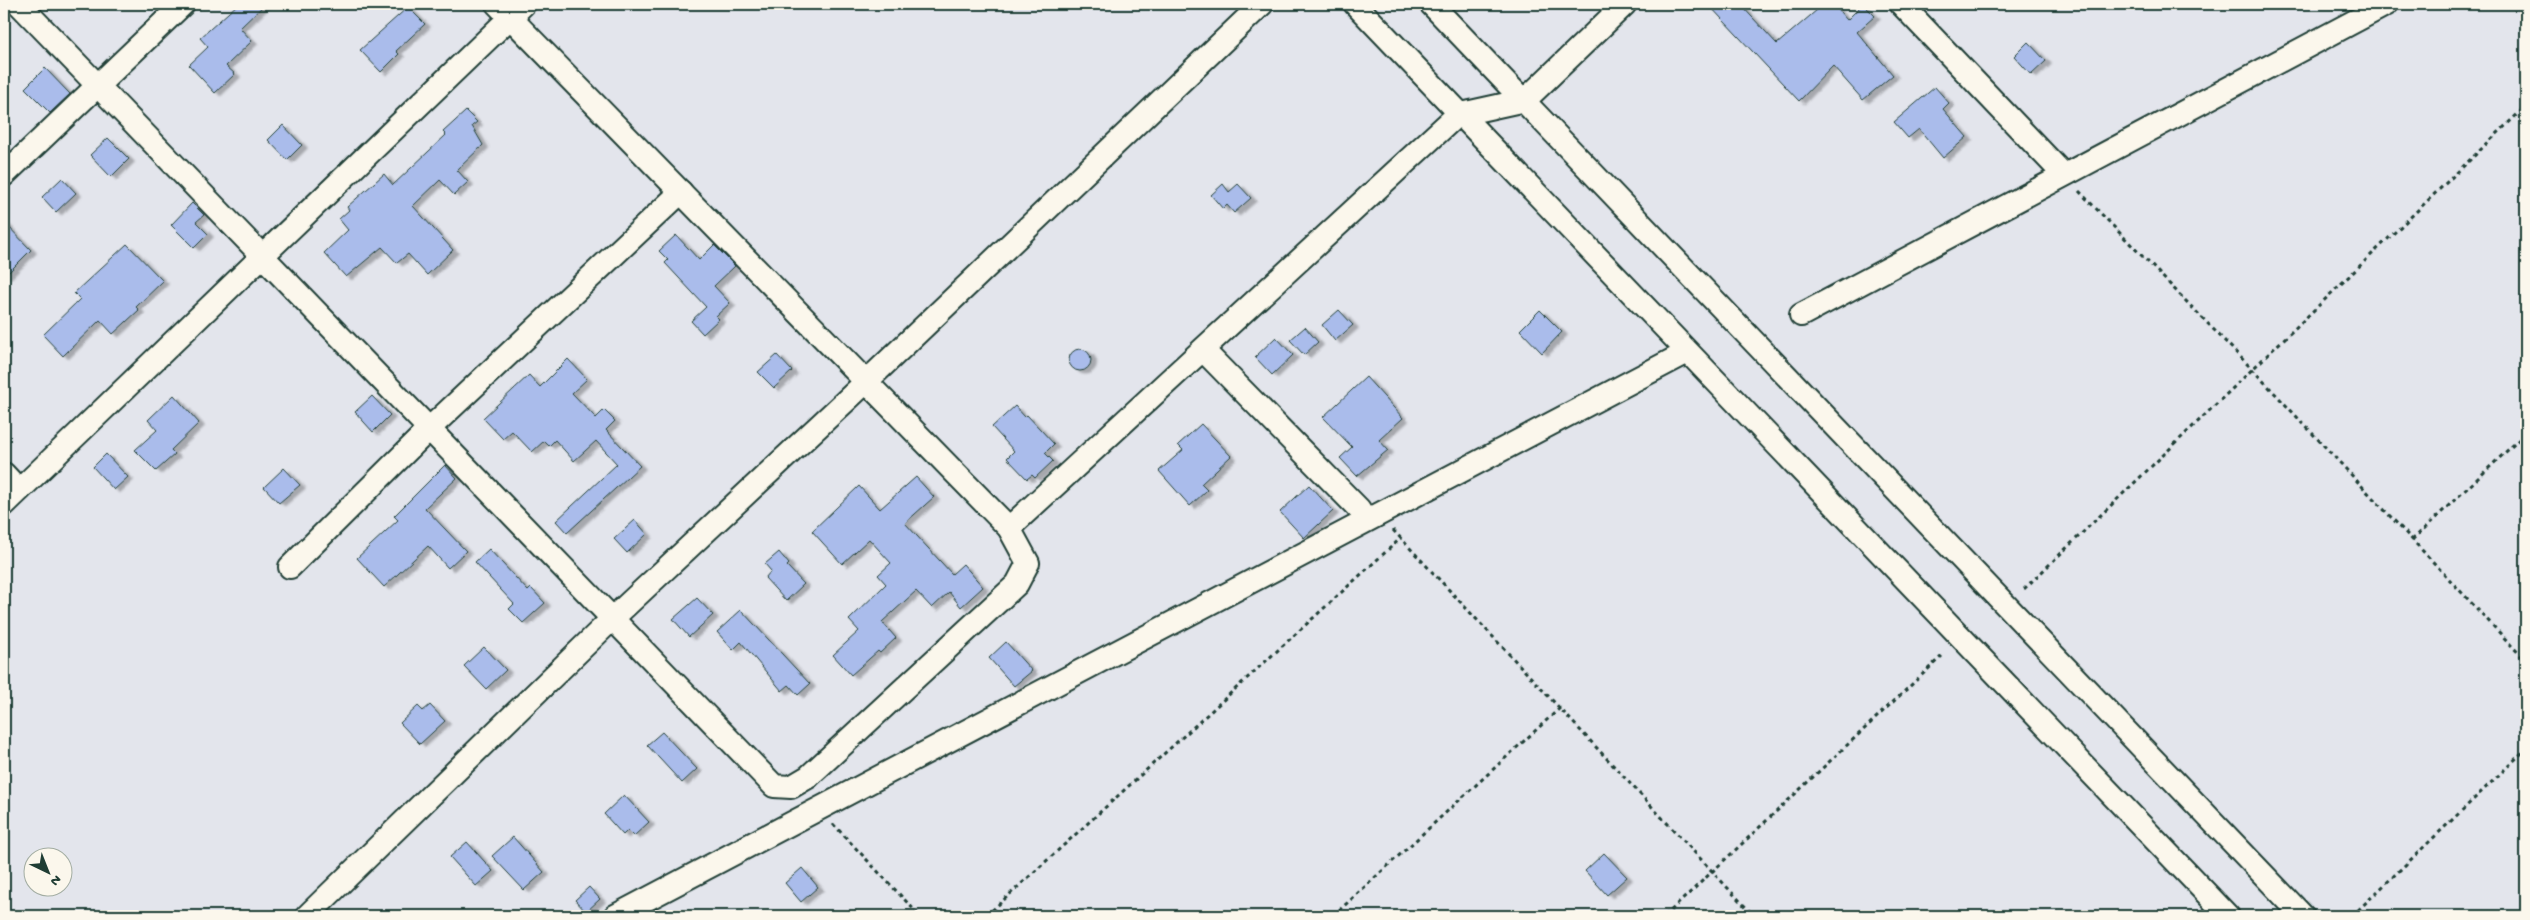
<svg xmlns="http://www.w3.org/2000/svg" width="2530" height="920" font-family="'Gochi Hand',sans-serif">
<style>
.building{fill:#aabceb;stroke:#1f3d34;filter:url(#shadow)}
.lines{fill:none;stroke-linecap:round;stroke-linejoin:round}
.minor-casing{stroke:#1f3d34;stroke-width:26}
.path{stroke:#1f3d34;stroke-width:3;stroke-dasharray:4 4;stroke-linecap:butt}
.minor{stroke:#fbf7ec;stroke-width:22}
</style>
<defs>
<filter id="shadow"><feDropShadow dx="5.5" dy="3" stdDeviation="1" flood-color="#0004"/></filter>
</defs>
<rect width="100%" height="100%" fill="#e3e5ec"/>
<filter id="ink" filterUnits="userSpaceOnUse"><feTurbulence type="fractalNoise" baseFrequency=".02" numOctaves="2"/><feDisplacementMap in="SourceGraphic" scale="10" xChannelSelector="R" yChannelSelector="G"/><feConvolveMatrix kernelMatrix="1 2 1 2 8 2 1 2 1" color-interpolation-filters="sRGB"/></filter>
<g filter="url(#ink)">
<g class="building">
<polygon points="238,4 265,4 240,28 252,41 226,66 235,74 215,93 189,65 208,47 200,38"/>
<polygon points="1708,4 1740,4 1777,44 1824,4 1833,4 1847,20 1863,4 1875,16 1857,32 1893,75 1863,100 1833,66 1799,101"/>
<polygon points="408,7 425,24 396,51 399,54 381,72 360,50"/>
<polygon points="2028,42 2046,61 2031,75 2014,56"/>
<polygon points="45,68 70,94 50,113 25,88"/>
<polygon points="1935,87 1949,103 1943,109 1967,137 1943,158 1919,129 1908,138 1894,122"/>
<polygon points="466,111 477,122 472,126 483,145 457,170 468,182 454,195 440,180 413,206 453,250 427,275 408,254 397,263 382,247 346,277 324,253 348,230 339,219 349,210 347,207 384,174 393,185 446,135 443,132"/>
<polygon points="283,125 302,145 287,160 268,140"/>
<polygon points="108,138 129,159 111,177 90,155"/>
<polygon points="62,178 76,193 56,212 42,197"/>
<polygon points="1223,184 1229,192 1238,184 1251,198 1234,213 1227,205 1223,209 1211,195"/>
<polygon points="192,203 204,215 196,222 208,234 194,248 171,225"/>
<polygon points="4,222 31,250 4,277"/>
<polygon points="676,235 699,260 714,245 735,266 714,286 730,303 716,316 719,319 703,334 691,321 706,307 665,263 668,260 659,251"/>
<polygon points="127,244 163,281 136,307 139,310 113,334 100,320 63,356 43,335 80,299 74,293"/>
<polygon points="1339,310 1353,325 1335,341 1322,325"/>
<polygon points="1540,310 1562,332 1542,353 1520,330"/>
<polygon points="1305,327 1318,342 1304,355 1290,340"/>
<polygon points="1276,337 1293,355 1272,375 1255,357"/>
<circle cx="1080" cy="360" r="11"/>
<polygon points="777,355 792,371 774,388 758,372"/>
<polygon points="568,359 587,379 572,393 596,418 604,410 615,421 606,430 640,466 567,533 556,521 617,464 596,441 574,461 555,440 549,446 544,441 532,452 512,431 503,439 483,418 529,375 540,387"/>
<polygon points="1366,377 1403,418 1379,440 1388,450 1357,476 1340,458 1352,447 1323,417"/>
<polygon points="174,395 199,423 171,450 175,454 156,471 135,450 157,430 148,420"/>
<polygon points="372,396 390,415 373,432 355,412"/>
<polygon points="1015,406 1025,417 1027,415 1054,444 1045,453 1053,461 1035,478 1032,475 1027,479 1007,458 1014,451 992,427"/>
<polygon points="1201,424 1231,456 1201,484 1207,490 1190,506 1159,471 1183,450 1178,445"/>
<polygon points="106,454 128,477 114,490 93,467"/>
<polygon points="445,465 457,478 425,508 466,551 448,568 428,546 384,587 357,558 398,520 394,516"/>
<polygon points="284,468 300,485 279,503 264,487"/>
<polygon points="916,477 934,497 905,523 952,574 963,564 983,587 961,607 949,592 932,608 916,591 882,622 896,638 880,653 878,651 851,675 833,655 859,631 849,620 886,584 878,575 891,563 869,539 842,564 812,531 859,486 880,509"/>
<polygon points="1309,485 1333,511 1304,538 1280,512"/>
<polygon points="635,520 647,534 627,553 614,539"/>
<polygon points="489,549 528,591 531,588 545,603 523,623 509,609 514,604 475,562"/>
<polygon points="779,552 789,564 787,566 804,584 786,601 765,578 771,571 765,564"/>
<polygon points="697,598 713,615 689,637 673,619"/>
<polygon points="741,610 810,684 798,695 789,685 782,691 741,642 733,650 717,632"/>
<polygon points="1006,642 1032,671 1014,686 989,658"/>
<polygon points="484,647 506,670 486,689 464,666"/>
<polygon points="430,705 445,721 420,744 400,723 418,706 423,711"/>
<polygon points="662,732 697,769 682,783 647,745"/>
<polygon points="624,795 649,822 634,836 628,830 623,835 604,814"/>
<polygon points="513,837 544,872 524,890 492,856"/>
<polygon points="467,842 493,871 476,886 450,857"/>
<polygon points="1604,853 1627,877 1607,895 1585,871"/>
<polygon points="802,868 818,887 801,902 785,883"/>
<polygon points="589,887 600,899 586,912 575,900"/>
</g>
<g class="lines">
<g class="minor-casing">
<g id="minor">
<polyline points="19,4 774,786 791,787 808,777 1017,584 1028,563 1009,528 497,4"/>
<polyline points="1355,4 2228,916"/>
<polyline points="1431,4 2303,916"/>
<polyline points="1901,4 2063,174"/>
<polyline points="4,175 183,4"/>
<polyline points="1801,315 2387,4"/>
<polyline points="1203,350 1359,509"/>
<polyline points="4,474 19,490"/>
<polyline points="4,505 524,4"/>
<polyline points="1009,528 1457,115 1525,100 1625,4"/>
<polyline points="290,567 430,428 681,192"/>
<polyline points="307,916 613,618 866,382 1262,4"/>
<polyline points="615,916 1680,356"/>
</g>
</g>
<g class="path">
<polyline points="2079,191 2252,369 2526,661"/>
<polyline points="1393,530 1754,916"/>
<polyline points="2412,540 2526,433"/>
<polyline points="2024,589 2526,106"/>
<polyline points="833,824 920,916"/>
<polyline points="986,916 1401,538"/>
<polyline points="1333,916 1560,708"/>
<polyline points="1665,916 1942,656"/>
<polyline points="2352,916 2526,749"/>
</g>
<use href="#minor" class="minor"/>
</g>
</g>
<rect width="2530" height="920" fill="none" stroke="#fbf7ec" stroke-width="20"/>
<rect x="10" y="10" width="2510" height="900" fill="none" stroke="#1f3d34" stroke-width="2" filter="url(#ink)"/>
<g transform="translate(48 872) rotate(137)"><circle r="24" fill="#fbf7ec" stroke="#a3ada2"/>
<path d="M0-4L9 19L0 12L-9 19Z" fill="#1f3d34"/>
<text y="-8" font-size="14" font-weight="bold" text-anchor="middle" fill="#1f3d34">N</text>
</g>
</svg>
